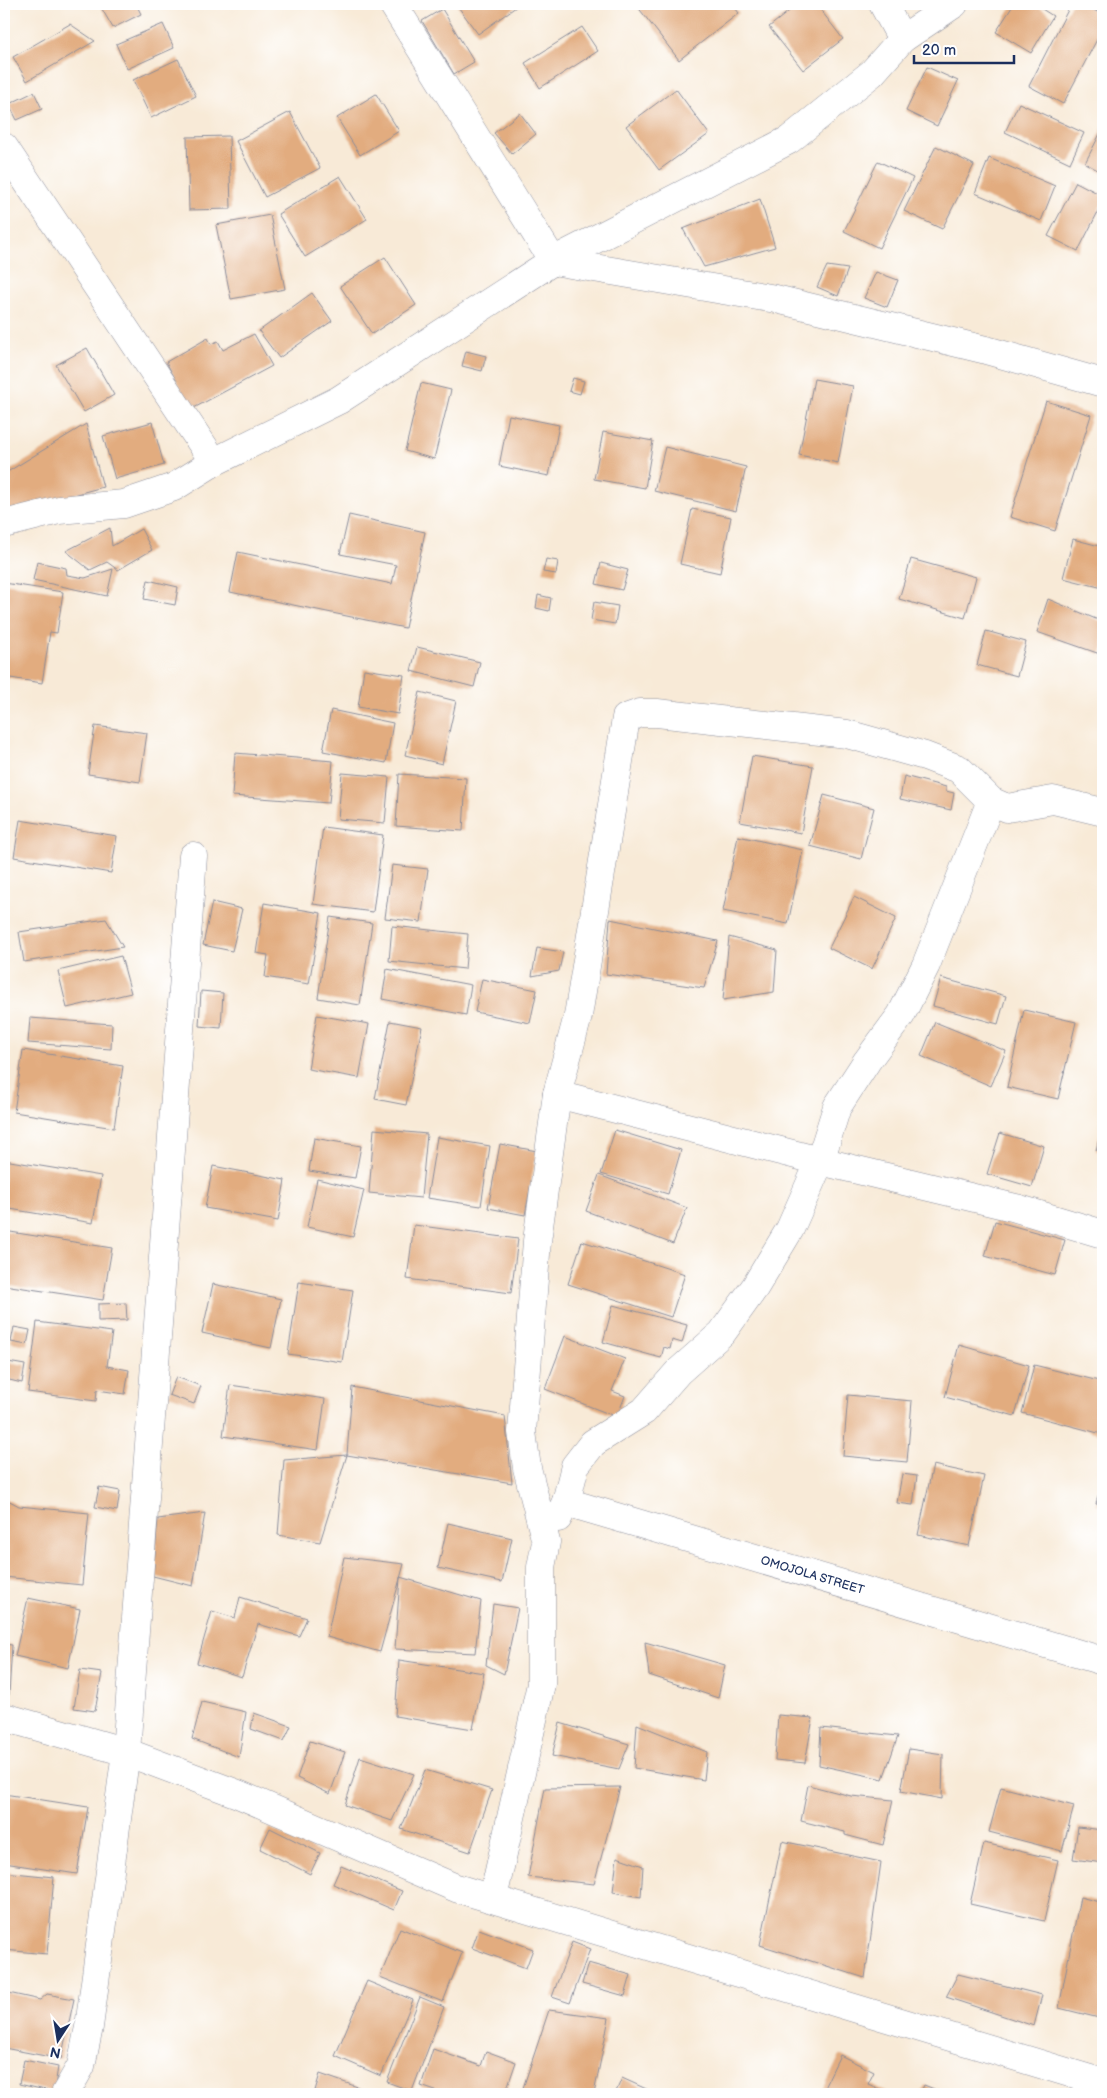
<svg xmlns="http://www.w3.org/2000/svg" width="1107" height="2098" font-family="'Balsamiq Sans',sans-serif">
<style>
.building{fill:#e2ac7f}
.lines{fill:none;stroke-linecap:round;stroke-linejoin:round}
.street-casing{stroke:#8a8c9a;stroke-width:29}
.street{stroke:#fff;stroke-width:28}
.labels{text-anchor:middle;stroke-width:4.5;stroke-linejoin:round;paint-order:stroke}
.street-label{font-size:12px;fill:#1b2f5e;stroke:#fff}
</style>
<rect width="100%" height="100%" fill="#fff"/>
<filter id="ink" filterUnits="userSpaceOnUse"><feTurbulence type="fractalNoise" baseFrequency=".02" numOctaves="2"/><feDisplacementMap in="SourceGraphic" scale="10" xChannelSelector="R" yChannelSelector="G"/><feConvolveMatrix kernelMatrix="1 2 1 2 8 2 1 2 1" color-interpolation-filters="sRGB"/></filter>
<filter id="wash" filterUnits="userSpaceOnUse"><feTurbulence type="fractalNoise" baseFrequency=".0096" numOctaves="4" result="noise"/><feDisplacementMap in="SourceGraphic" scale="20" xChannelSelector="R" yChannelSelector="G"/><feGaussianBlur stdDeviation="1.12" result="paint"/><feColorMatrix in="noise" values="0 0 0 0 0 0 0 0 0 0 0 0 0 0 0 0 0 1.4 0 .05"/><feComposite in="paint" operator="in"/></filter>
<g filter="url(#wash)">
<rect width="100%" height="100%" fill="#f8ead7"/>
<g id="blocks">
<g class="building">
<polygon points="99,4 136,4 141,14 113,28"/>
<polygon points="456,4 520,4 478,34"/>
<polygon points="640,4 732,4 739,13 679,60 637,6"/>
<polygon points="798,4 816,4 843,39 803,70 769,27"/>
<polygon points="1014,4 1034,4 1053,16 1031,53 996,32"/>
<polygon points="1071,4 1083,4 1103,15 1103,28 1063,104 1029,86"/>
<polygon points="442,9 474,62 454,74 422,21"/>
<polygon points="70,24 95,41 27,81 13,57"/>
<polygon points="163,24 174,48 127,69 116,44"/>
<polygon points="582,27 598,51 540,88 525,63"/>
<polygon points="178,59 196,96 151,118 133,80"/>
<polygon points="927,67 958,81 937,126 906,111"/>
<polygon points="676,89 709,134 659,170 626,126"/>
<polygon points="34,92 42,109 17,120 9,104"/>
<polygon points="376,94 399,131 360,155 337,118"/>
<polygon points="1019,103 1084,133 1070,163 1005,132"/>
<polygon points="290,112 320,168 265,197 236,141"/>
<polygon points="520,113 536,134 512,154 494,133"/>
<polygon points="1103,128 1103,173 1085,163"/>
<polygon points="229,136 231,209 189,210 187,137"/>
<polygon points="936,146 974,165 942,229 904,211"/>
<polygon points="989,158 1055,186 1041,221 975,193"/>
<polygon points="878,161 913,178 879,248 844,231"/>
<polygon points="340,176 367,219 305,257 278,214"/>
<polygon points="1076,182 1103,196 1103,202 1078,251 1048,236"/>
<polygon points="760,199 775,247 704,267 683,229"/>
<polygon points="270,215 285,289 231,299 216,225"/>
<polygon points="385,257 416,305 372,334 340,286"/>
<polygon points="827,266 848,269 838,296 817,287"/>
<polygon points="876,272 898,280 887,307 864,298"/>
<polygon points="312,293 332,321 279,358 259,331"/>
<polygon points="254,334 272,366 192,409 166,362 208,338 211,344 218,341 223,350"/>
<polygon points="87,348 114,395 84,412 56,365"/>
<polygon points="466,351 486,356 482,371 462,366"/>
<polygon points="573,378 584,381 580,394 569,391"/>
<polygon points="814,379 853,386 838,463 799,455"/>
<polygon points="421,383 451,390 434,459 405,451"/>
<polygon points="1046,401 1091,415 1055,531 1010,517"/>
<polygon points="509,415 559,425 549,476 499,466"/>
<polygon points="152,422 164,465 115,479 103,436"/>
<polygon points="86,424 103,487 4,513 4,474"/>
<polygon points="603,432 653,441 645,488 594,479"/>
<polygon points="665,447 746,467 736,511 654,491"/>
<polygon points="692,509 731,517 720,573 680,564"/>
<polygon points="349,515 425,532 405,628 230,592 238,552 392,584 396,565 340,554"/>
<polygon points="110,528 112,546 141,529 152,550 118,570 107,562 90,570 66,551"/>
<polygon points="1073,539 1103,547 1103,588 1063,578"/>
<polygon points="546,559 558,561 556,574 543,572"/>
<polygon points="911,559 976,577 965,618 899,599"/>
<polygon points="37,562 66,568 67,575 85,578 113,569 107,596 33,580"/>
<polygon points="601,563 628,570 622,590 596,584"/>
<polygon points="148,580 178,587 175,605 144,599"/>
<polygon points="4,583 63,592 57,633 50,632 42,683 4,677"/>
<polygon points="538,595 551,598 549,611 536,608"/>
<polygon points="1048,599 1103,622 1103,648 1100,654 1037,632"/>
<polygon points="594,602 618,606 615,624 591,620"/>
<polygon points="986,631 1026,642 1017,676 977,665"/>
<polygon points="417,647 480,662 474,687 411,671"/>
<polygon points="364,669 404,675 398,714 358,707"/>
<polygon points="420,692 456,701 442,764 405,755"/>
<polygon points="331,710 393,723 386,763 323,751"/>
<polygon points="95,726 147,733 140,782 88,774"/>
<polygon points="235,753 333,761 329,803 232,796"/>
<polygon points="752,756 813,766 801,833 740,822"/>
<polygon points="342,773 389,777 385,823 338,819"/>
<polygon points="399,774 466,778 463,831 396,826"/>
<polygon points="904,776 946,787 946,791 954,793 951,810 900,799"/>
<polygon points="824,795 874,808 861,859 810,846"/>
<polygon points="20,820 117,836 111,873 14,857"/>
<polygon points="323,827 383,835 373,912 313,904"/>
<polygon points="738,836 803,850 788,924 723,911"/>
<polygon points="392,865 428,869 421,922 385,918"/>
<polygon points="854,897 896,918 872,969 829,948"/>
<polygon points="212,902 242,909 232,951 203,945"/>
<polygon points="264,903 321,913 309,984 265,977 268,955 256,953"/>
<polygon points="330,917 372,923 360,1005 318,998"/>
<polygon points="106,919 123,947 24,962 19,932"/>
<polygon points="610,919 718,941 704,988 606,974"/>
<polygon points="392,926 468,934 465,969 389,961"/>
<polygon points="729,937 777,950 774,992 723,1000"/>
<polygon points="537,948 563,952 559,971 532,976"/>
<polygon points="121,956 131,993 67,1008 58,971"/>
<polygon points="387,969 471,985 466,1015 382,999"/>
<polygon points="941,978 1006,996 998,1024 933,1006"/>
<polygon points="482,979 537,990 530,1023 475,1012"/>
<polygon points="201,991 223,993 221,1028 199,1026"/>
<polygon points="1024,1010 1076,1022 1058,1099 1007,1087"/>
<polygon points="317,1015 369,1024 359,1078 308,1069"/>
<polygon points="30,1018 112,1024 111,1049 28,1043"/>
<polygon points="390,1021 422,1027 406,1105 375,1099"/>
<polygon points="935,1022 1006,1051 991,1086 921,1056"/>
<polygon points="23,1050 123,1066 114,1128 14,1112"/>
<polygon points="1103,1123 1103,1152 1096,1150"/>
<polygon points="374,1129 427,1134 421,1198 369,1193"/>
<polygon points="615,1130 681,1150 668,1194 601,1174"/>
<polygon points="1000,1133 1044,1146 1032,1187 987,1174"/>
<polygon points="437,1137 490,1146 481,1206 427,1198"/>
<polygon points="314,1138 361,1146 355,1178 309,1171"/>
<polygon points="500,1144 537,1151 525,1215 488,1208"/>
<polygon points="4,1160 101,1176 93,1223 4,1208"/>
<polygon points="213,1166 285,1180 278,1221 205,1208"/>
<polygon points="599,1175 687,1208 673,1244 586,1211"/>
<polygon points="317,1179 364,1190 353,1237 307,1227"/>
<polygon points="995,1221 1065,1240 1055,1275 985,1256"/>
<polygon points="414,1225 518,1239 511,1293 407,1279"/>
<polygon points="4,1231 112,1248 103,1300 4,1285"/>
<polygon points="582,1241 685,1274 671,1317 568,1284"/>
<polygon points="299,1282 353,1290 342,1362 288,1354"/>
<polygon points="213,1284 281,1299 271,1348 202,1333"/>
<polygon points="126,1303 127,1320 98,1321 98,1304"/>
<polygon points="613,1305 687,1325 682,1343 672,1340 670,1349 664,1347 661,1358 603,1342"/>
<polygon points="37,1322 112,1332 107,1366 129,1370 125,1394 97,1390 96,1401 28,1392"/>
<polygon points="14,1327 30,1330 27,1345 11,1342"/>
<polygon points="565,1336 625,1359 612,1391 625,1396 617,1417 545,1389"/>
<polygon points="959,1345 1029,1365 1015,1416 945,1397"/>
<polygon points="8,1362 25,1365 22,1383 5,1379"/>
<polygon points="1034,1365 1103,1382 1102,1434 1022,1413"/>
<polygon points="176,1377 201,1386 194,1404 169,1395"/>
<polygon points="230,1385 325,1399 318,1450 223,1436"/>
<polygon points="352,1387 505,1416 512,1483 347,1455"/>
<polygon points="848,1395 912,1401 907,1462 843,1456"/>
<polygon points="4,1410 10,1411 5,1440 4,1440"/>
<polygon points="347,1455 320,1542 278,1535 284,1460"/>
<polygon points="933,1465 984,1476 969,1546 918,1535"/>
<polygon points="902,1474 917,1476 913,1505 897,1503"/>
<polygon points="1103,1477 1103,1505 1096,1504"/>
<polygon points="99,1487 120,1491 117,1511 95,1507"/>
<polygon points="4,1498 19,1506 89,1513 82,1585 4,1577"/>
<polygon points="205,1513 193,1586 153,1576 158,1519"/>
<polygon points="448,1523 512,1538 502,1582 438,1568"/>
<polygon points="344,1557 404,1564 380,1652 327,1637"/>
<polygon points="400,1577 481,1601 475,1653 395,1649"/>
<polygon points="240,1597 307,1618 299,1636 258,1624 242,1677 197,1663 212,1611 235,1618"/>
<polygon points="28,1598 80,1609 68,1668 15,1656"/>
<polygon points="493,1604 518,1608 504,1674 486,1665"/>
<polygon points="645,1642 725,1665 718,1698 649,1675"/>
<polygon points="4,1644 12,1645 9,1695 4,1695"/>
<polygon points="399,1660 484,1673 473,1729 395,1716"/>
<polygon points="80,1670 102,1673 95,1711 74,1708"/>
<polygon points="202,1702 246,1712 239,1757 192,1739"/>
<polygon points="254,1713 291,1726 284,1741 251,1729"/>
<polygon points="778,1715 813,1718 805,1763 775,1760"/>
<polygon points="560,1723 629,1744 619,1769 552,1756"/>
<polygon points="637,1724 707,1752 704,1780 634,1768"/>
<polygon points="821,1728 898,1736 883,1779 819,1765"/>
<polygon points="310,1741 345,1752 330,1794 297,1778"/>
<polygon points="909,1749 943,1754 942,1799 901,1791"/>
<polygon points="360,1757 414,1774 392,1821 345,1805"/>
<polygon points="425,1770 492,1790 470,1852 401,1829"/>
<polygon points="808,1785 851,1796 893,1800 883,1845 845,1835 845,1832 801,1821"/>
<polygon points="620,1787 594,1884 528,1877 545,1788"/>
<polygon points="1001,1787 1074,1806 1062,1851 989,1832"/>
<polygon points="4,1794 88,1807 77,1874 4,1863"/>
<polygon points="1078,1827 1103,1830 1103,1863 1073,1859"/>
<polygon points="270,1828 320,1853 310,1874 260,1849"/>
<polygon points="782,1841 881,1862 865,1978 760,1945"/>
<polygon points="984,1843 1058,1860 1044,1921 970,1904"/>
<polygon points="617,1857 643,1866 641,1897 613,1892"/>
<polygon points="341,1866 402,1891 394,1910 333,1884"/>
<polygon points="4,1872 54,1877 47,1954 4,1950"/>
<polygon points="1080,1897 1103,1903 1103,2019 1059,2008"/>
<polygon points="400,1928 462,1953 443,2002 380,1977"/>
<polygon points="479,1929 533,1949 526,1968 472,1948"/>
<polygon points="572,1942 590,1949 570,2003 552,1997"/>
<polygon points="588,1963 631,1975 625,1996 582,1984"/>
<polygon points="958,1974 1042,1995 1034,2026 946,1997"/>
<polygon points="367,1981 413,2000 381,2076 335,2056"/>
<polygon points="4,1992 40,2000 47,1994 74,1999 61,2059 4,2048"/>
<polygon points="420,1997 444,2007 412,2091 387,2082"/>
<polygon points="549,2010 609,2018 594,2094 521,2094"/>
<polygon points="433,2049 481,2066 486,2051 516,2062 505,2094 444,2094 421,2086"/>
<polygon points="840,2055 874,2072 868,2084 890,2094 821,2094"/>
<polygon points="24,2060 58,2067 54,2092 19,2084"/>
<polygon points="320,2074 378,2094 314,2094"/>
<polygon points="622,2078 653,2092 652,2094 615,2094"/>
<polygon points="924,2085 947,2094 920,2094"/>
</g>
</g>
</g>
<g filter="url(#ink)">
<use href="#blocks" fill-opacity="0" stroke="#8a8c9a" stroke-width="1"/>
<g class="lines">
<g class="street-casing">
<g id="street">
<polyline points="393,4 553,261 776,299 986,350 1103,383"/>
<polyline points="883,4 902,39"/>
<polyline points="4,147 214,462"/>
<polyline points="4,524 59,510 124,504 174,487 214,462 339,400 553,261 789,140 872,73 902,39 954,4"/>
<polyline points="557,1094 820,1161 1016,1208 1103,1234"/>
<polyline points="566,1502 575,1466 593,1443 644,1411 678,1372 722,1333 755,1287 790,1229 820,1161 837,1107 867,1061 901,1015 926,965 991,801"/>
<path id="s1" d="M558,1518L566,1502L1103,1661"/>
<polyline points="4,1717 126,1752 238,1794 456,1888 1103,2083"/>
<polyline points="493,1898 541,1684 541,1567 546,1542 527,1468 522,1432 537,1241 557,1094 578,1016 626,718 640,713 657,713 847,734 925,756 959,769 991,801 1007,808 1053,800 1103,812"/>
<polyline points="65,2094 81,2066 89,2027 126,1752 193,856"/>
</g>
</g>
<use href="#street" class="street"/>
</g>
</g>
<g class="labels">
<g class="street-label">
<text dy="4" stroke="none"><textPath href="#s1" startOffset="275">OMOJOLA STREET</textPath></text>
</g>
</g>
<rect width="1107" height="2098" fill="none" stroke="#fff" stroke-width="20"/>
<g transform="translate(58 2040) rotate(192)" stroke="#ffffff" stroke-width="4" paint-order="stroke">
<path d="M0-4L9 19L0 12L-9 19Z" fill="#1b2f5e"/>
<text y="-8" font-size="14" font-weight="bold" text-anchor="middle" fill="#1b2f5e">N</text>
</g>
<path d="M914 55v8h100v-8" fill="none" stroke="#1b2f5e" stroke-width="2.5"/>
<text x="922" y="55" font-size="15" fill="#1b2f5e" stroke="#ffffff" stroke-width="4" paint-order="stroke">20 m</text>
</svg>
